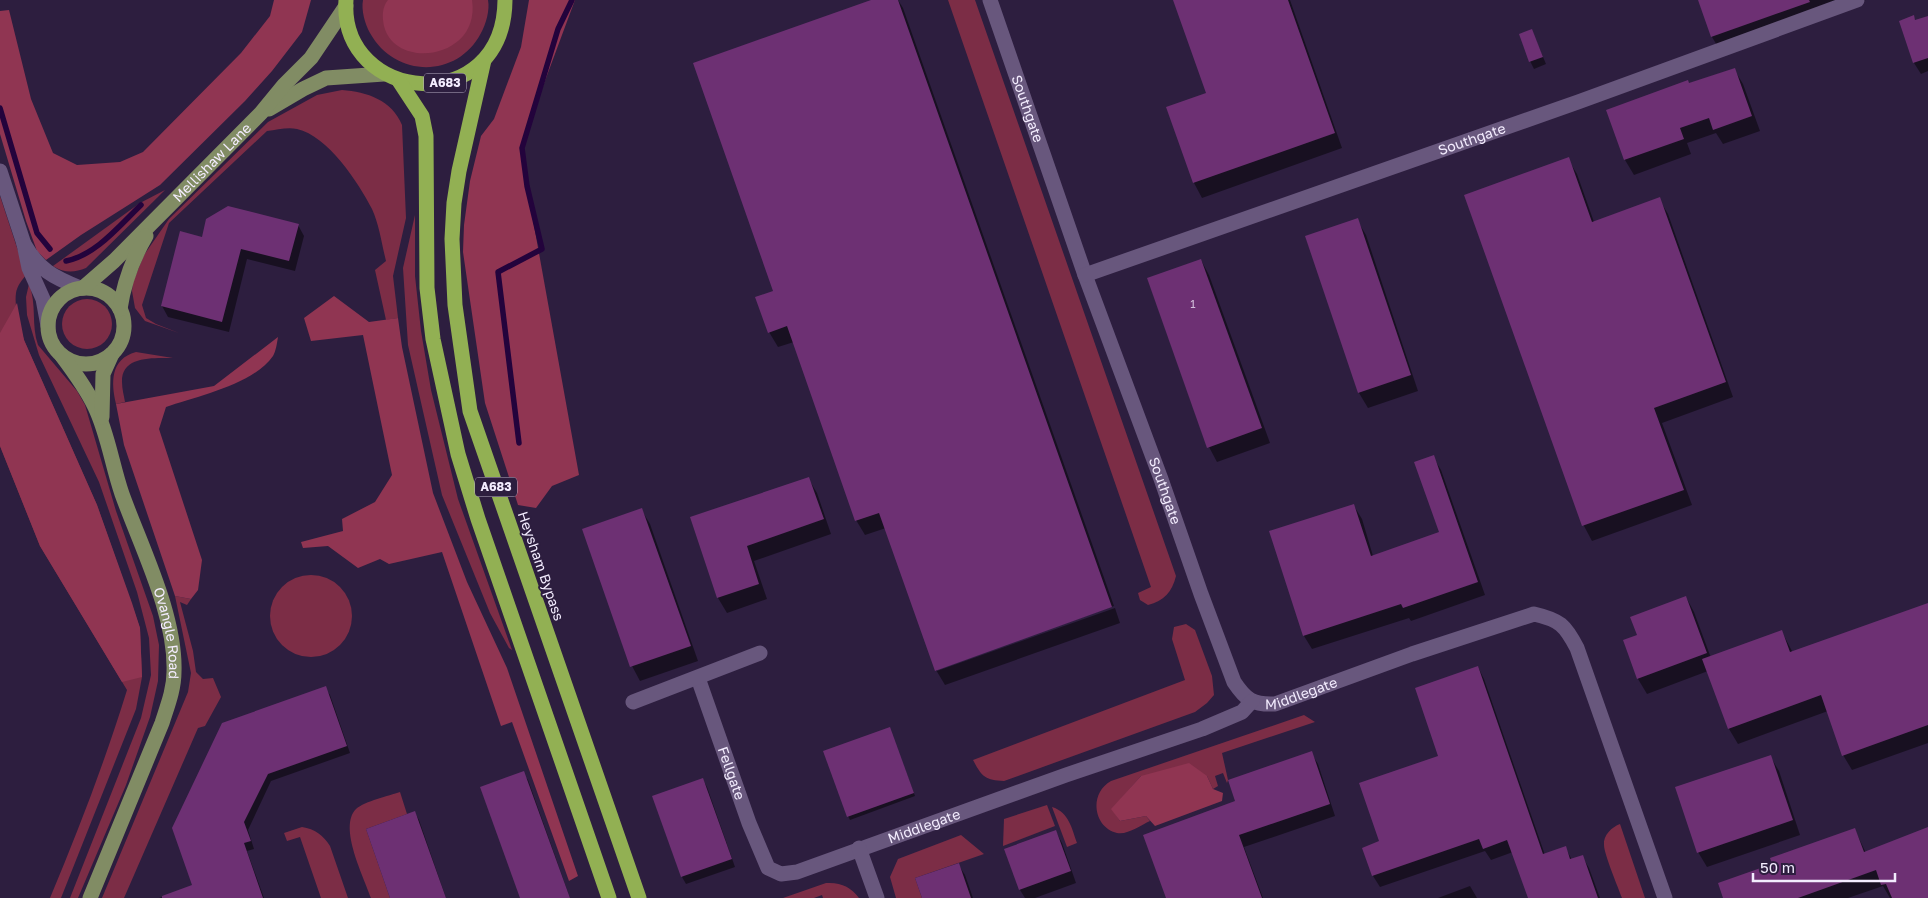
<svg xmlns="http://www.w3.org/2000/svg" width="1928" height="898" font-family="'Golos Text',sans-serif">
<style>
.green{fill:#7c2d46}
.forest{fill:#903552}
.shadow{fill:#0007}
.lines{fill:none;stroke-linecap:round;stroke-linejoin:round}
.stream{stroke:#23033c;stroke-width:5.5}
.building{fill:#6d3073}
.minor{stroke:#68577d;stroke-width:15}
.major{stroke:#818c64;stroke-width:15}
.highway{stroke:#92b053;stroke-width:15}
.labels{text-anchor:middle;stroke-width:4;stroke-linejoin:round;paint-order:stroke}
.number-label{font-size:11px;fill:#d2bddb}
.shield{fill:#2d1e3f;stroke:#b8aec5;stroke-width:1}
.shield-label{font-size:12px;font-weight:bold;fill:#f3ecfe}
.street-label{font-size:14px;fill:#f3ecfe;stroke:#2d1e3f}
</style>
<rect width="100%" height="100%" fill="#2d1e3f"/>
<g class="green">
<path d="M363,0H488C490,10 486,24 481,33C457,79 395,78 370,33C365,24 361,10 363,0Z"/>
<path d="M948,0H975L1176,576C1172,592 1164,601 1148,605L1140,600L1138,593L1151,587Z"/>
<path d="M342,90C367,92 392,100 402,125L406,218L393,276L398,318L386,320L375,270L386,261C382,245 379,224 372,209C358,182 328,136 297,129C287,127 277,130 267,131L169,223L142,305L146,318L156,324L179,333L145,321L135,308L132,291L133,282L144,255L169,219L268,122L317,95Z"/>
<path d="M165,190L86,268C74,273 64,273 53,266L140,203Z"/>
<path d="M0,196L26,275C22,280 17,286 16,293C14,308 20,326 24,340L97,505L140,628L142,677L136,709L61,898H50C79,829 105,761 127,690L40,546L0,446Z"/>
<polygon points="415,215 415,276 421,331 431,390 458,499 512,650 509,648 490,613 442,495 408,345 403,268"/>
<path d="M29,284C37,304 31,325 38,345L77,391L85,405L116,511L153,616L159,645L158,681L150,717L126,785L78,898H70L141,718L151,675L149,638L137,592L99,482L39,355L27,315L26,297Z"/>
<circle cx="87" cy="324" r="25"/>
<path d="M136,352L173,358C155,358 121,355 122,382C122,389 124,396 125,402L116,404C111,383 110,359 136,352Z"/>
<circle cx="311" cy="616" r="41"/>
<polygon points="175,596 191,599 187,605 180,602 193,651 196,672 203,679 213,678 221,697 205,726 198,728 124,898 102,898 188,692 191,673"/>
<path d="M1186,624L1195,630L1212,676L1214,695L1207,703L1195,712L1004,781C985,780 982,777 973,760L1185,680L1172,639L1174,627Z"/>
<path d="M1304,715L1315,722L1222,753L1228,780L1227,783L1223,773L1215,776L1218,786L1213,789L1207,776H1141L1112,809L1120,821L1146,816L1150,821C1141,825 1128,835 1117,833C1094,828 1088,794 1111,781Z"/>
<path d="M400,792L407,814L366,829L390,898H371C364,877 338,827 356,809C365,801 389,796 400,792Z"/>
<polygon points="1047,805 1055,826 1003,846 1004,819"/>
<path d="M1052,807C1069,812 1072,829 1077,843L1067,847Z"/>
<path d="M1620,824L1645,898H1622C1618,887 1604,854 1604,845C1603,835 1612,827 1620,824Z"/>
<path d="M302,827C315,829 323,835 330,846L348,898H321L300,837L287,841L284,833Z"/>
<polygon points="961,835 984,854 915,878 922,898 896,898 890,877 898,859"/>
<path d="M826,883C841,882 851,887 859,898H823L822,895L814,898H783Z"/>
</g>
<g class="forest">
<polygon points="274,0 311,0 302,32 272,71 245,101 160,185 81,235 46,260 37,251 26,221 0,134 0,11 9,10 31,99 53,153 77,165 120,162 143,152 241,53 270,16"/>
<path d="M388,0H472C481,59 395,71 384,26C382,17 382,7 388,0Z"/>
<polygon points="529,0 575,0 520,148 579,475 552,486 536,508 518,505 485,403 463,252 464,225 470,181 481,136 494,119 521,47"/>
<polygon points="334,296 369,322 398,318 402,347 433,493 467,582 507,668 578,876 569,881 512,722 501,726 442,552 389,564 380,559 358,568 328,546 303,548 301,542 343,531 342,519 375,502 392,475 363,335 311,341 304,318"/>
<polygon points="17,303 24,340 97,505 132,603 140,628 142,677 122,682 40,546 0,446 0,333"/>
<path d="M278,337C277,343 276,351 273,356C254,384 196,397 166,407L159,429L202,560L198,590L191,599L175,596L124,445L116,404L214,386Z"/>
<polygon points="1189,763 1207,776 1213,789 1223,793 1222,801 1155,826 1146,816 1120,821 1111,809 1141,776"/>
</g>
<g class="shadow">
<polygon points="875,0 898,0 903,8 1114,606 937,669 937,671 1115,608 1120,623 945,685 936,670 886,528 865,535 856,520 794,342 778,347 769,332 775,292"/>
<polygon points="1174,0 1290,0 1342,148 1202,198 1194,183 1167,108 1208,93"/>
<polygon points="1699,0 1866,0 1721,52 1712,37"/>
<polygon points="1913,17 1916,21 1928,17 1928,71 1921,74 1914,63 1900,21"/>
<polygon points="1532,31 1546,64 1534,69 1530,61"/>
<polygon points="1734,69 1743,84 1760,131 1723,144 1716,133 1687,143 1691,154 1634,175 1625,160 1608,110"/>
<polygon points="1568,159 1577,174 1594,222 1659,199 1668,214 1733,397 1662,423 1692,505 1592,541 1584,526 1465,196"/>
<polygon points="1357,220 1366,235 1418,391 1368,408 1359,393 1306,237"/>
<polygon points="298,225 304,236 295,271 247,259 229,332 168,317 162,306 203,238"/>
<polygon points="1201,260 1209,275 1270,443 1217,462 1209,447"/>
<polygon points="1433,457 1441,470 1485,595 1411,621 1409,618 1312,649 1304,636 1271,532 1354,506 1362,519 1373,556 1440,533"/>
<polygon points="808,478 817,493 831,534 754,561 767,599 727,613 718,598 692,518"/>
<polygon points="641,509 650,524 698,661 640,681 632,666"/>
<polygon points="1686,597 1694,612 1711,658 1782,632 1793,653 1928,605 1928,743 1852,770 1843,755 1828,711 1738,744 1729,729 1708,671 1647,694 1638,679 1624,641 1638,636"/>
<polygon points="1478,667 1484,679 1545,855 1565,847 1572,860 1582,856 1589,868 1600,898 1529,898 1513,852 1491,860 1485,851 1380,887 1373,876 1381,842 1440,757"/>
<polygon points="325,688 330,695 350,753 271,781 248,830 254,849 247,851 264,898 159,898 194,886 174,828"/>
<polygon points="891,732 915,796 850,820 848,816"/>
<polygon points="1311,753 1318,764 1335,816 1244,847 1263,898 1167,898 1237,802"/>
<polygon points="1770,756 1779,771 1800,835 1707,867 1698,852"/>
<polygon points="523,773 528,780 570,898 521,898"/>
<polygon points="703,780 707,787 735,867 686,884 682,877"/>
<polygon points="415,813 419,820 446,898 391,898"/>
<polygon points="1928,828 1928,898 1890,898 1883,886 1848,898 1724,898 1773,865 1855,830 1866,853"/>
<polygon points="1056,832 1062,843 1076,883 1035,898 1025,898 1020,890 1006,850"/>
<polygon points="958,864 965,875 973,898 923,898"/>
<polygon points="1470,886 1477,898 1438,898"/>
</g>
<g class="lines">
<g class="stream">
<polyline points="0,108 37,233 50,249"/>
<path d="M66,261C96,255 119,226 141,205"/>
<polyline points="519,443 498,272 542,249 527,186 522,148 558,29 572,0"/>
</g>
</g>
<g class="building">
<polygon points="871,0 898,0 1112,607 935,671 879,513 855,521 787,326 768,333 755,297 773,291 693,63"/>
<polygon points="1173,0 1288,0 1335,133 1193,183 1166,107 1206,93"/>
<polygon points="1698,0 1809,0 1810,2 1711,37"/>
<polygon points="1914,15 1915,20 1928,16 1928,58 1913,63 1899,21"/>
<polygon points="1532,29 1543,57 1529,62 1519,34"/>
<polygon points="1735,68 1752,116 1713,130 1709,118 1680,128 1684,139 1624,160 1606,110 1688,80 1689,83"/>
<polygon points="1569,157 1592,222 1660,197 1726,382 1654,408 1684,490 1582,526 1464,195"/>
<polygon points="228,206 299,224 289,261 241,249 222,322 161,306 180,231 202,237 206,219"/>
<polygon points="1358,218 1411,375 1358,393 1305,236"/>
<polygon points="1201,259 1262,428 1207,448 1147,278"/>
<polygon points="1434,455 1478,582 1403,608 1401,604 1303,636 1269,531 1354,504 1371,556 1439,532 1414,462"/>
<polygon points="809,477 824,519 747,546 759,584 717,598 690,517"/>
<polygon points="642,508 691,646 630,667 582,529"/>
<polygon points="1686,596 1707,653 1637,679 1623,640 1637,635 1630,617"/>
<polygon points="1928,603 1928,725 1842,756 1821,695 1728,729 1702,659 1782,630 1790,652"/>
<polygon points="1478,666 1543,854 1566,846 1570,859 1583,855 1598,898 1528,898 1507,840 1483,849 1479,839 1372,876 1362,848 1379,841 1359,783 1438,756 1415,688"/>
<polygon points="326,686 347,746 268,774 244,822 251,841 244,843 263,898 162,898 162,896 192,885 172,828 222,723"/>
<polygon points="890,727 914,793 847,817 823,751"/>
<polygon points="1312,751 1330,804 1239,835 1262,898 1166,898 1143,835 1235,801 1228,780"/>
<polygon points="1771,755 1793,820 1697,853 1675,787"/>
<polygon points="524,771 570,898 520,898 480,787"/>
<polygon points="703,778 732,859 681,877 652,796"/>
<polygon points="415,811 446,898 390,898 366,829"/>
<polygon points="1928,827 1928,898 1892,898 1886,884 1881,885 1876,870 1798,898 1723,898 1718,883 1772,864 1770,858 1855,828 1864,852"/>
<polygon points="1056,830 1071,871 1019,890 1004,849"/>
<polygon points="959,863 971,898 922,898 915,878"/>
</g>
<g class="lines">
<g class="minor">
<path id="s1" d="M990,0L1085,275L1161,479L1201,594L1234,682C1246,700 1253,705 1275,704L1412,654L1534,614C1560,620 1565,625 1577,648L1665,898"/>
<polyline points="0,171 24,244"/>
<path id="s2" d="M1085,275L1578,102L1857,0"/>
<path d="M48,326L43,299L29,268L24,244C39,270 53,277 80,288"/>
<path id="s3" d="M698,678L749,823L768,868L781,874L797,872L1066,775L1202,729L1242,712L1252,701"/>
<polyline points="633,702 760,653"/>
<polyline points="859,848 877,898"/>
</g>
<g class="major">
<polyline points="269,109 303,89 326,78 384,74"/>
<circle cx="86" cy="326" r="38"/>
<path id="s4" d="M83,288L114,261L261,113L284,85L311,58L346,6"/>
<path d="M120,309C124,282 132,260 146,236"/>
<path id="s5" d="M62,356C74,372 86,388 95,407C108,434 112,465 122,494C141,547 176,615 174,672C174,690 167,707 162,723L90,898"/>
<polyline points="102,417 103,374 112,354"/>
</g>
<g class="highway">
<path d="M346,0C339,104 504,119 505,0"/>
<polyline points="484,60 459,171 454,203 452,239 455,305 470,411 639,898"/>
<polyline points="399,81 422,116 426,136 427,288 433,339 458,454 478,519 609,898"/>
</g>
</g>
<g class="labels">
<g class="number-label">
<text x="1193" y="308">1</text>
</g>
<g class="shield">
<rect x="424" y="73.5" width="42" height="19" rx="4"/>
<rect x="475" y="477.5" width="42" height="19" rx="4"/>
</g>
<g class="shield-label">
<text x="445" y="87">A683</text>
<text x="496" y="491">A683</text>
</g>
<g class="street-label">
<text dy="5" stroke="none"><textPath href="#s1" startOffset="115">Southgate</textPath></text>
<text dy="5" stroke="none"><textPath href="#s2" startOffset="410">Southgate</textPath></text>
<text dy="5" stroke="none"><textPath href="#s4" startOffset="180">Mellishaw Lane</textPath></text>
<text dy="5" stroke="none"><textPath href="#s1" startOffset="521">Southgate</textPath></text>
<text transform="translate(541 566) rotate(71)" y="5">Heysham Bypass</text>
<text dy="5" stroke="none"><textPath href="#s5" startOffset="299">Ovangle Road</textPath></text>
<text dy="5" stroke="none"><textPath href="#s1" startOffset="802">Middlegate</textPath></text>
<text dy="5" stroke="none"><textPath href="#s3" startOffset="101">Fellgate</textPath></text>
<text dy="5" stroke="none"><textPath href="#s3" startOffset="368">Middlegate</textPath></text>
</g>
</g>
<path d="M1753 873v8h142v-8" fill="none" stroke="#f3ecfe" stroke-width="2.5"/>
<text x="1760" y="873" font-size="15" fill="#f3ecfe" stroke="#2d1e3f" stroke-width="4" paint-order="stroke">50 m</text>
</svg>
